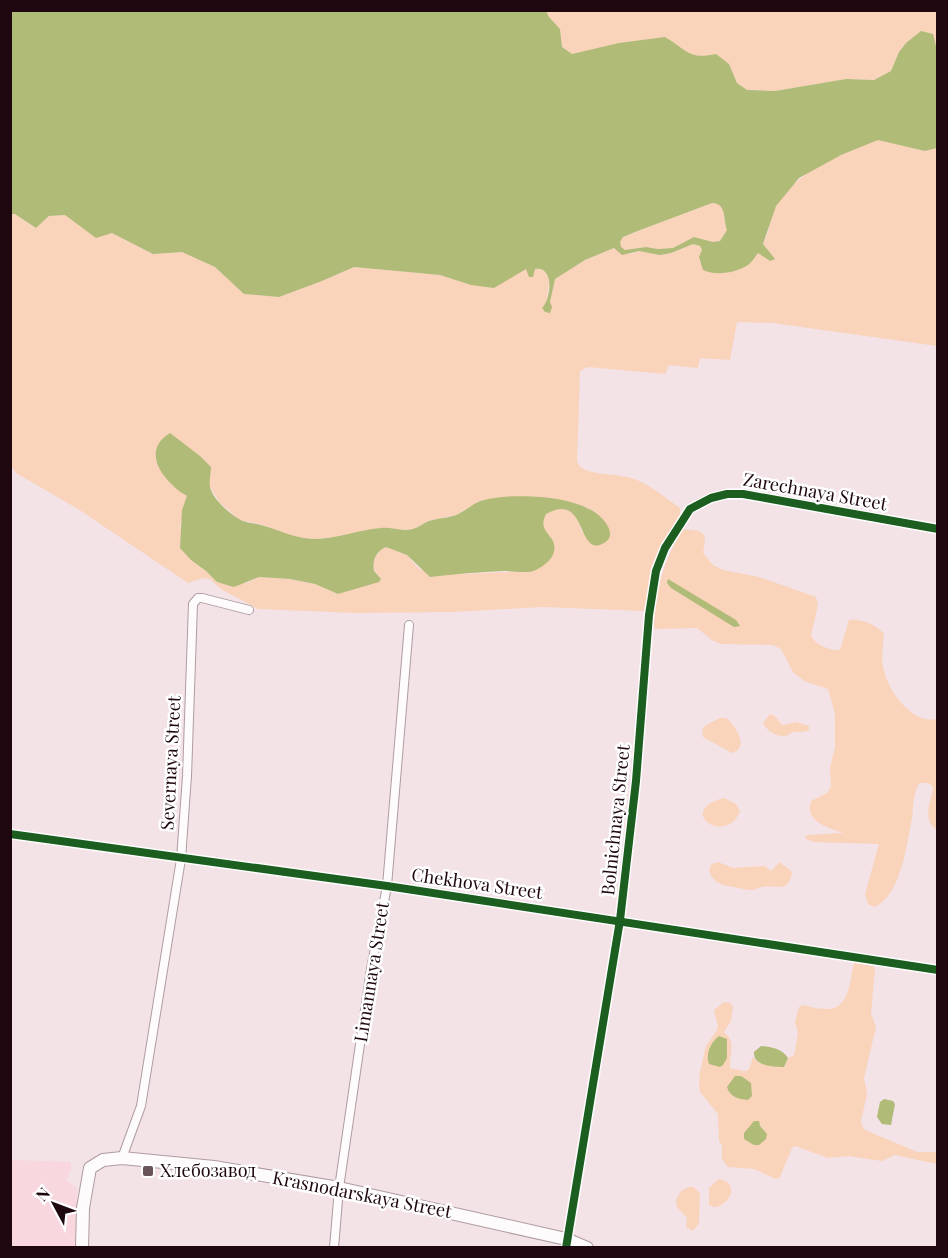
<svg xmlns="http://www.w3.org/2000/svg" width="948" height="1258" font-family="'Playfair Display',serif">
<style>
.built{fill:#f8d7df}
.green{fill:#fad3bb;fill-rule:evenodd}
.water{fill:#afbb77;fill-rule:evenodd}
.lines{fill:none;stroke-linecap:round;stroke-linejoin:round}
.street-casing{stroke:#af9ca1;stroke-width:10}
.secondary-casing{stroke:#af9ca1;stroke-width:14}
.street{stroke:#fdfbfb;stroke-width:8}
.secondary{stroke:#fdfbfb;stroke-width:12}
.cycleway-casing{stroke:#fff;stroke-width:11}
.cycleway{stroke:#1b5e20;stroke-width:8}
.poi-dot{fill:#69545a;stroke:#fff;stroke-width:2}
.labels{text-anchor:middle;stroke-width:5;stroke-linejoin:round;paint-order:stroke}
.street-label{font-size:18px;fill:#1e070f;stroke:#fff}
.poi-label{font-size:18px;fill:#1e070f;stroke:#fff;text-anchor:start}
</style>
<rect width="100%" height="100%" fill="#f3e2e6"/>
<polygon class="built" points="11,1160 71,1162 71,1171 66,1180 77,1188 75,1247 11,1247"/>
<g class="green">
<polygon points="546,11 937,11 937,54 906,43 899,52 891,71 874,80 846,79 775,91 747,90 737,83 729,64 690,54 665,37 572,54 562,47 560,29 548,17"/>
<path d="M879,139L925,151L937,148V346L773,323L737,322L730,360L700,358L698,368L669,365L665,374L588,367L580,371L577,461L580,467C594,476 615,473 631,478C649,483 665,498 680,508V515C662,546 649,574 645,611L543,607L453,612L356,613L258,609L221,589L210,579L203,578L188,583L78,509L16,473L11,466V214H15L36,228L49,216L65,215L96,237L112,233L153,254L182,252L215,267L244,294L279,297L322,281L354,267L440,275L471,285L526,269L533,272L535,269C556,267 547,291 546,304L550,302L555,279L585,260L614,248L631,254L639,251L660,255L671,253L693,244L700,246L702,250L758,253L770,261L774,258L763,244C770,232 770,216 777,204C799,169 842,155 879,139ZM170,433L183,444L220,503L240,520L263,525L286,535L314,539L347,536L381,528L411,530L431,520L456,515L482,500L589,508L582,533C578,512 566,502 546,514C542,522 542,527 547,534L534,571L461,574L419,569L407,555L386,547L380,550C372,563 370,567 381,579L338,594L315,584L290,579L259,577L247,583L217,582L206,571L191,560L180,527L187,496Z"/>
<path d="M712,203C727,203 723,220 727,230L720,241L713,242L694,237L673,248L658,249L646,247L625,250L620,247V242L623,237L635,232Z"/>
<path d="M683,529L699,531L704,535L705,542L703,553L713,565L723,570L759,577L816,597L818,604L811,636C816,645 830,651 840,650L849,620C862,619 875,624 884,634C883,645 881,657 883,667C887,690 912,725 937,719L938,830C921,822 931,802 933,787L929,783H919C912,795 914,810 911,824C906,848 900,897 874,907L868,904L865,894L879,844L814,842L806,839L805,837L808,835L843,833C828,827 804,822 811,801L827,793L831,787L830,768L835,747V714L828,689L804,681L793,672L781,649L773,645L721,644L712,640L697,628L654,629C654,593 664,559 683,529Z"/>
<path d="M770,714L775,716L782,725L797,722L809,726V730C803,733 800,731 794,732C786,734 792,735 784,736C776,737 766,730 763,723Z"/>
<path d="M720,718H726C736,726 750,748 732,753L703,737L702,730L705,726Z"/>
<path d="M724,798L736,804L740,811C726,847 674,811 724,798Z"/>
<path d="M718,862L733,868L765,866L771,871L780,862L792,872C789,894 775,884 763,887C759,887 757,889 753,890C747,890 741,888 734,887C721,885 713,883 709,870L712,864Z"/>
<path d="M854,963L873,966L875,969L871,1013L876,1027L864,1078L867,1094L861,1121L862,1126L865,1130L917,1152H937V1164L895,1155L882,1161L848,1156L828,1158L795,1146L792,1148L780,1177L776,1179L754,1169L728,1167L722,1159V1146L719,1141L718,1114L700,1092L699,1084L700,1072L706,1046L716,1032L718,1027L714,1010L724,1002L730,1003L733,1007L731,1021L724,1032C737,1042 729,1054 730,1068L743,1071L749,1070L753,1057L759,1063L784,1067L788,1058L793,1056L795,1052L798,1032L795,1022L799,1007L802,1005C828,1011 843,1015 850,983C852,976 852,969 854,963Z"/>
<path d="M719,1179C740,1183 731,1205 714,1207L709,1205V1188Z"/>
<polygon points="689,1187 694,1187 700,1194 699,1223 693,1231 686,1227 687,1218 677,1207 676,1200 681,1191"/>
</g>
<g class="water">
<path d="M11,10L546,11L549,17L560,29L562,47L572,54L619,43L665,37C687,50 689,60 716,54L729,64L737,83L747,90L775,91L846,79L874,80L891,71L899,52L906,43L921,31L933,34L938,54L937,148L925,151L878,140L841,155L799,178L776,206L763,244L775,259L770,261L758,253C755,257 752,262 748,265C735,273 717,276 703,270L699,257L702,250L700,246L693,244L671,253L660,255L639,251L622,255L614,248L585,260L555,279L550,302L552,307L550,313L545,312L542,308C551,299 555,266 535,269L533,277H529L526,269L494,288L471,285L440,275L354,267L322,281L279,297L244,294L215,267L182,252L153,254L112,233L96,238L65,215L49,216L36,228L15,214H11ZM712,203C727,203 723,220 727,230L720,241L713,242L694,237L673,248L658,249L646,247L625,250L621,247L620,242L623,237L635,232Z"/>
<path d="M170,433L200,456L211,467C211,474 208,484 211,490C215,501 229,513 239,519C245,523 254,523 261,525C280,530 292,538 314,539C337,539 358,530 381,528C391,527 403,532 413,529C419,527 424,523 429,521C438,518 448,518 456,515C466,511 474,502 484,500C512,493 566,495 591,510C602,515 621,536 602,544C577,556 587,491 546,514C536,534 558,534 554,551C553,559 544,566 536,570C528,574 513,571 504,571C479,572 454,574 430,577L407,555L386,547C376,551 372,561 374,571L381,579L379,582L338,594L315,584L290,579L259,577L234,587L217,582L206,571L191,560L180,548L182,510L187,496C165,483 139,452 170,433Z"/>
<polygon points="668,579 736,620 740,626 734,627 671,588 667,583"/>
<path d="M719,1036L727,1039V1058L723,1065L720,1067L709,1064C705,1054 711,1042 719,1036Z"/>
<path d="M761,1046C772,1047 782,1049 788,1058L784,1067C773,1067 753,1066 754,1052Z"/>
<path d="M735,1076H741L751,1083L752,1096L748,1100C738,1099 730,1097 727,1087Z"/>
<polygon points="884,1099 893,1101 895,1104 891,1125 882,1124 877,1117 880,1102"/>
<polygon points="754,1121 759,1121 760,1126 767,1134 766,1139 759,1145 754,1145 744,1139 744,1133"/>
</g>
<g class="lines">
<g class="street-casing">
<g id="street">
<polyline points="10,834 387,886 938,970"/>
<polyline points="122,1158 141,1106 181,859 187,776 193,604 198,598 202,598 249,610"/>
<polyline points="334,1248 339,1188 371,969 387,886 409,625"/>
<polyline points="566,1248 620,920 636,781 649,615 656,571 665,548 690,509 711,498 727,494 743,494 938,529"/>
</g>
</g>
<g class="secondary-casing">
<polyline id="secondary" points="82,1248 83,1208 90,1168 103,1160 122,1158 214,1167 339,1188 566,1239 587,1248"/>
</g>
<use href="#street" class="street"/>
<use href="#secondary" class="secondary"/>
<g class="cycleway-casing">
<g id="cycleway">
<polyline points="10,834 387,886 938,970"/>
<polyline points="566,1248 620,920 636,781 649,615 656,571 665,548 690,509 711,498 727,494 743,494 938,529"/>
</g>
</g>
<use href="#cycleway" class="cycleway"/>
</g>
<rect class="poi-dot" x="142" y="1165" width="12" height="12" rx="3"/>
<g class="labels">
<g class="street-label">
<text transform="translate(815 492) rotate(10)" y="6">Zarechnaya Street</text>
<text transform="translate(171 763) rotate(-87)" y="6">Severnaya Street</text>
<text transform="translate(616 820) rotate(-84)" y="6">Bolnichnaya Street</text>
<text transform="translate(477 884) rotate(8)" y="6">Chekhova Street</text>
<text transform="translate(372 972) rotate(-81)" y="6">Limannaya Street</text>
<text transform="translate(362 1195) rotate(11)" y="6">Krasnodarskaya Street</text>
</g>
<g class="poi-label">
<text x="160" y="1177">Хлебозавод</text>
</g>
</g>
<rect width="948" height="1258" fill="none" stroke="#1e070f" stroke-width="24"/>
<g transform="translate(54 1204) rotate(311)" stroke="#ffffff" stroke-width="4.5" paint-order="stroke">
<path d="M0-4.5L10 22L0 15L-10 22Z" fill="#1e070f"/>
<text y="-9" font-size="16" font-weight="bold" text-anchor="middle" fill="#1e070f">N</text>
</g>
</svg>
